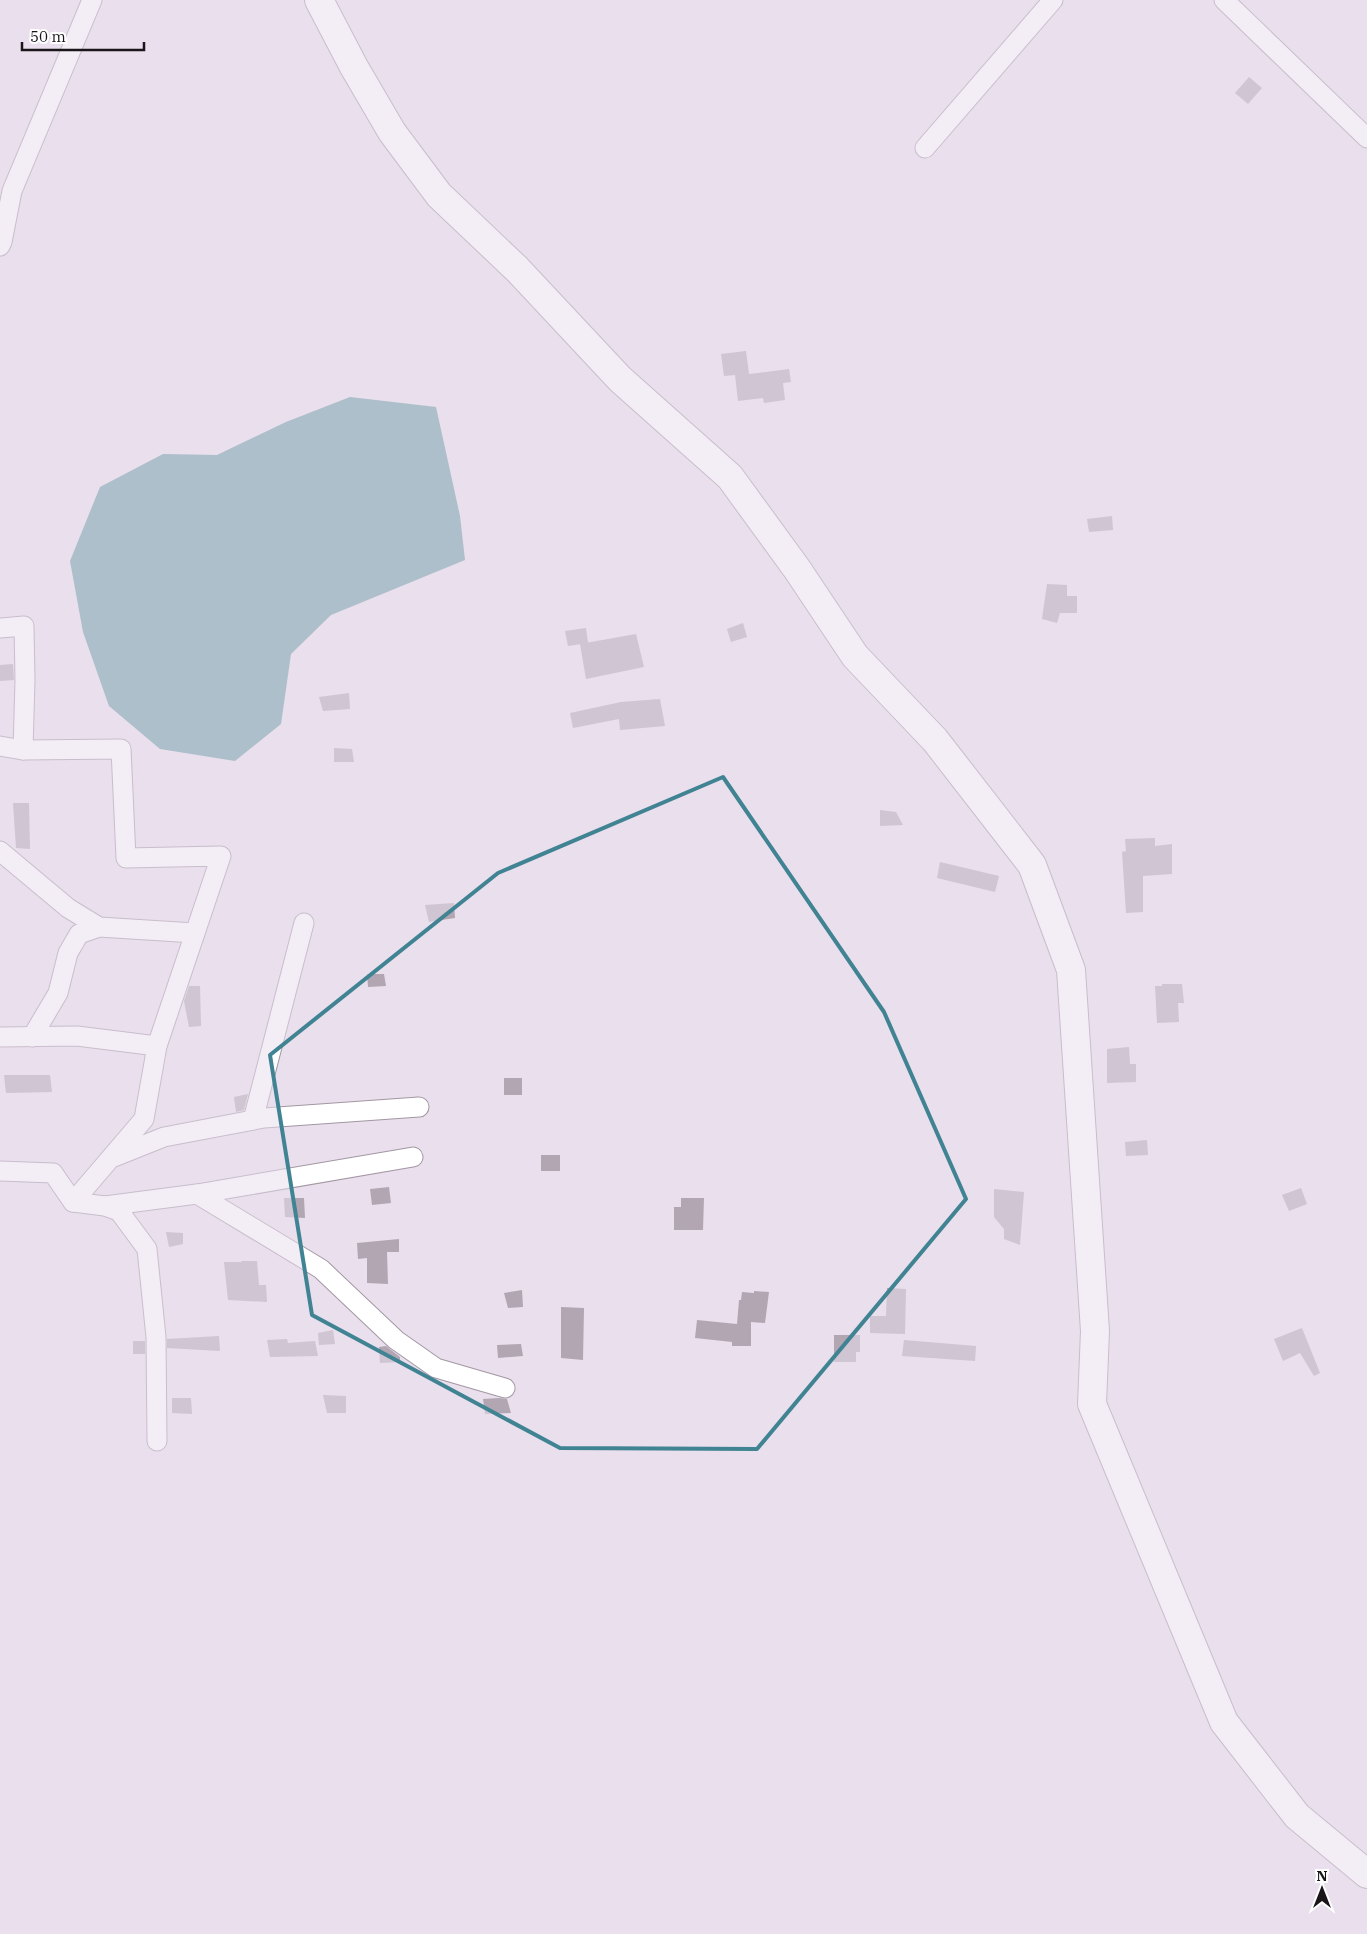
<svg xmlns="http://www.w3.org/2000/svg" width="1367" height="1934" font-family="'IBM Plex Serif',serif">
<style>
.water{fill:#62999f}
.building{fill:#b1a6b2}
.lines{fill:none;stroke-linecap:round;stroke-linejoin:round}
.street-casing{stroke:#a297a3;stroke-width:21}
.secondary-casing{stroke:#a297a3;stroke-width:30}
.street{stroke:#fff;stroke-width:19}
.secondary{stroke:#fff;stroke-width:28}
.marked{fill:none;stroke:#408393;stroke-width:4;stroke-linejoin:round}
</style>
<rect width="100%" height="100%" fill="#eadfec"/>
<polygon class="water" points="350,397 436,407 460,516 465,560 331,615 291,654 281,724 235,761 160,749 109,706 83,632 70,561 100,487 163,454 217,455 286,422"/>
<g class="building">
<polygon points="1249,77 1262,88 1248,104 1235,93"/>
<polygon points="746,351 749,374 789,369 791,382 783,383 785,400 764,403 763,398 738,401 735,375 724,376 721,354"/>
<polygon points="1112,516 1113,530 1089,532 1087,519"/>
<polygon points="1047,584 1067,585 1067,596 1077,596 1077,613 1060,613 1057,623 1042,619"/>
<polygon points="743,623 747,637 731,642 727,629"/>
<polygon points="586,628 588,643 568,646 565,631"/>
<polygon points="636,634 644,667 586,679 580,644"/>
<polygon points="13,664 14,680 0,681 0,665"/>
<polygon points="349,693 350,709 323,711 319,697"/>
<polygon points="660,699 665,726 620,730 619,719 573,728 570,713 621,702"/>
<polygon points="334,748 352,749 354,762 334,762"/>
<polygon points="13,803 29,803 30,849 16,848"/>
<polygon points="880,810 896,812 903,825 880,826"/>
<polygon points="1155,838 1155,846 1172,844 1172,874 1143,876 1143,912 1126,913 1122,852 1126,851 1125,839"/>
<polygon points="940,862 999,876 995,892 937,878"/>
<polygon points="454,903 455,918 429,922 425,905"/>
<polygon points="367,974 384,974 386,986 368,987"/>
<polygon points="1162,984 1182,984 1184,1003 1178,1003 1179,1022 1157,1023 1155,986 1162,986"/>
<polygon points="189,986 200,986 201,1026 189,1027 184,1001"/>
<polygon points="1129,1047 1130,1064 1136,1064 1136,1082 1107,1083 1107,1049"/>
<polygon points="4,1075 50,1075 52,1092 6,1093"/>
<rect x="504" y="1078" width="18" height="17"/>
<polygon points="248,1094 244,1110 236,1112 234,1097"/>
<polygon points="1147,1140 1148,1155 1126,1156 1125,1142"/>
<rect x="541" y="1155" width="19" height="16"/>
<polygon points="389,1187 391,1203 372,1205 370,1189"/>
<polygon points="1301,1188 1307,1204 1289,1211 1282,1195"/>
<polygon points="994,1189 1024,1192 1020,1245 1004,1239 1004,1229 994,1217"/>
<polygon points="284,1198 304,1198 305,1218 285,1217"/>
<polygon points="681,1198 704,1198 703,1230 674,1230 674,1207 681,1207"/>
<polygon points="166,1232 183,1233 183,1244 169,1247"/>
<polygon points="399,1239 399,1252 387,1252 388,1284 367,1283 367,1258 358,1259 357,1243"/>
<polygon points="241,1261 257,1261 259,1285 266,1285 267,1302 228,1300 224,1262 242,1262"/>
<polygon points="887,1288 906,1289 905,1334 870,1333 870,1316 886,1316"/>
<polygon points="522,1290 523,1307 508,1308 504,1293"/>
<polygon points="754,1291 769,1292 765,1323 751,1322 751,1346 732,1346 732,1342 695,1338 697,1320 737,1324 739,1300 741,1300 742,1292 754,1293"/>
<polygon points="561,1307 584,1308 583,1360 561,1358"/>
<polygon points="1302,1328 1320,1373 1314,1376 1300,1353 1283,1361 1274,1339"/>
<polygon points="333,1330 335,1344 319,1345 318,1333"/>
<polygon points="834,1335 860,1335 860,1352 856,1352 856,1362 834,1362"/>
<polygon points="219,1336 220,1351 167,1348 167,1339"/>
<polygon points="287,1339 288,1343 315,1341 318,1356 270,1357 267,1340"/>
<polygon points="904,1340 976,1346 975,1361 902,1356"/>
<rect x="133" y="1341" width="12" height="13"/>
<polygon points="521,1344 523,1356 498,1358 497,1345"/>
<polygon points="386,1346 400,1357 400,1362 380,1363 379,1347"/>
<polygon points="323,1395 346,1396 346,1413 327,1413"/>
<polygon points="172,1398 191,1398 192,1414 172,1413"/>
<polygon points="499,1398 507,1399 511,1413 485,1414 483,1399"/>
</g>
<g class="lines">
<g class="street-casing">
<g id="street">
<polyline points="1224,0 1367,138"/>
<polyline points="925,148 1053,0"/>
<polyline points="0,246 2,242 12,191 92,0"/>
<polyline points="0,628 24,626 25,680 23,750 121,749 126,858 221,856 157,1046 144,1119 73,1202"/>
<polyline points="0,746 23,750"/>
<polyline points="0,851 68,908 99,927 195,933"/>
<polyline points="0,1037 77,1036 157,1046"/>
<polyline points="32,1037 58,993 68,953 79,934 99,927"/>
<polyline points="253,1120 304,923"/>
<polyline points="114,1157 164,1137 264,1118 419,1107"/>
<polyline points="0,1171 53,1173 73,1202 105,1206 119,1211 147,1249 156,1337 157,1441"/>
<polyline points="197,1194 413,1157"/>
<polyline points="105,1206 197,1194 321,1269 396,1340 436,1368 505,1388"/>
</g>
</g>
<g class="secondary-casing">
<polyline id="secondary" points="319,0 354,67 392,132 439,195 517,269 620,379 730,477 797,569 855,656 935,740 1032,865 1071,970 1095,1331 1092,1404 1224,1722 1297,1816 1367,1874"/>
</g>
<use href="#street" class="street"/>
<use href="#secondary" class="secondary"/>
</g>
<path d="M0 0H1367V1934H0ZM723,777L884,1012L966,1199L757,1449L560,1448L312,1315L270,1055L498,873Z" fill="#eadfec" fill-opacity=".55" fill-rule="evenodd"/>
<path class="marked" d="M723,777L884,1012L966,1199L757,1449L560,1448L312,1315L270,1055L498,873Z"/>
<g transform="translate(1322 1889)" stroke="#ffffff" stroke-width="4" paint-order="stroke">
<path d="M0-4L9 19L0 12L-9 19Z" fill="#191519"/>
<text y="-8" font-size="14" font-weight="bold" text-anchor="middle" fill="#191519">N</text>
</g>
<path d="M22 42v8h122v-8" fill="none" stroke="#191519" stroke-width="2.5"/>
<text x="30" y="42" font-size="15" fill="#191519" stroke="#ffffff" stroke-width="4" paint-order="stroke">50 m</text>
</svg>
